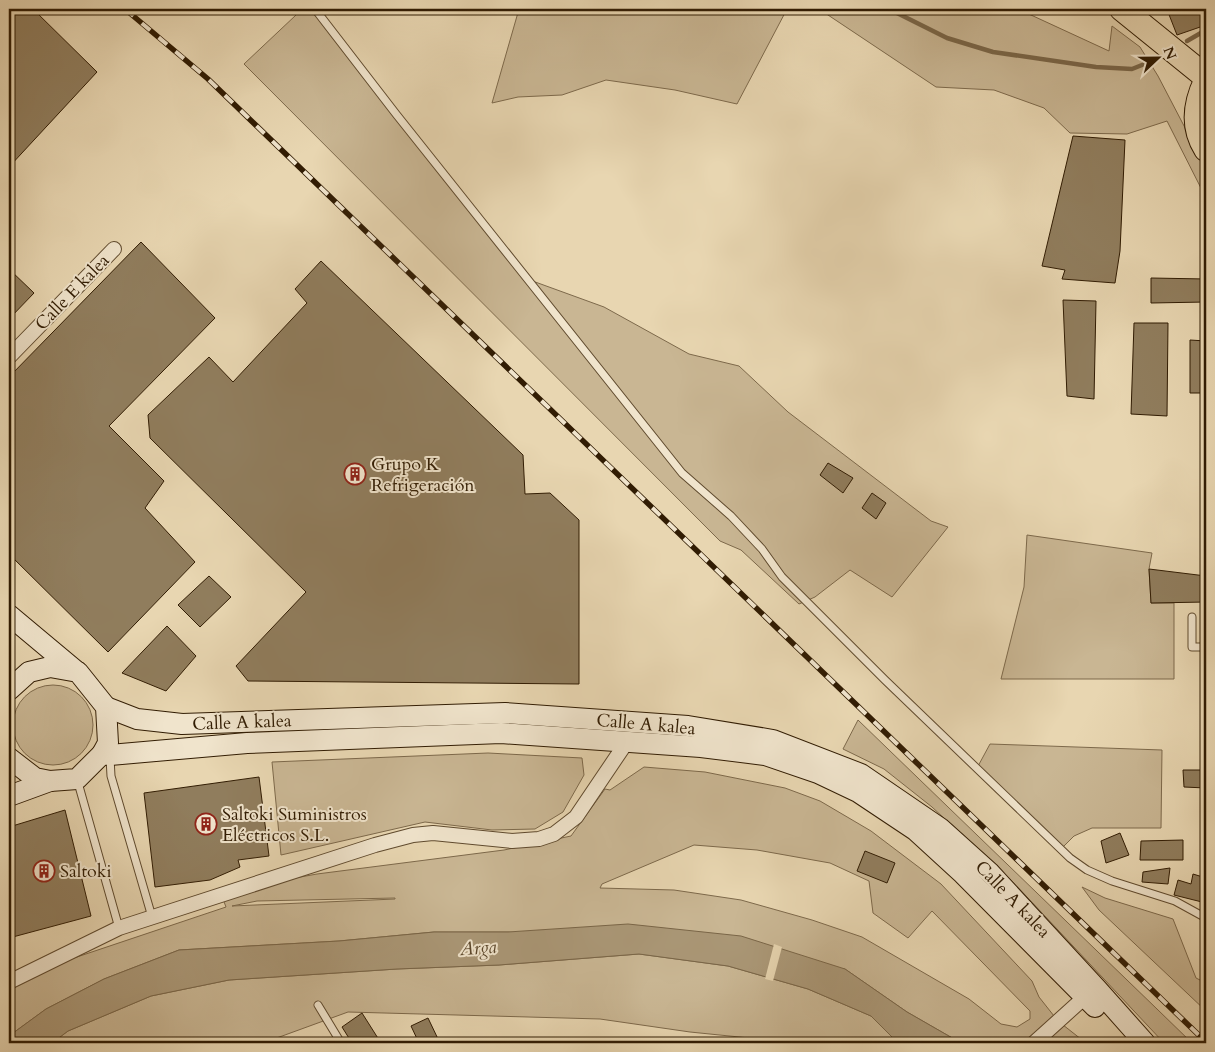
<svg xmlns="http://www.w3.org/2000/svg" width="1215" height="1052" font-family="Cardo,serif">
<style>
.green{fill:#c9b693;stroke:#7d694b;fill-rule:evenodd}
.water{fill:#aa9776;stroke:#7a6648}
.pier{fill:#e8d6b1}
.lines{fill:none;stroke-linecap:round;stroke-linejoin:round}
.stream{stroke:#7a6648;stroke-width:4.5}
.building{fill:#907d5d;stroke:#311c03}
.service-casing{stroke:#5f4a2e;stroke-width:9}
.minor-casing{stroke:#5f4a2e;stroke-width:16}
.secondary-casing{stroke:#311c03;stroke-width:22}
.trunk-casing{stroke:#311c03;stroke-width:26}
.service{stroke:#f0e4cc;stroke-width:7}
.minor{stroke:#f0e4cc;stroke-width:14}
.secondary{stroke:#f0e4cc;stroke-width:20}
.trunk{stroke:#e8d6b1;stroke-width:24}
.rail-casing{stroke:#311c03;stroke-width:5.5}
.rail{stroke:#f0e4cc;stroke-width:4;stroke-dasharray:11;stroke-linecap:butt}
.labels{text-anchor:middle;stroke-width:4;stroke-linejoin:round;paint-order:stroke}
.street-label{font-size:18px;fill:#311c03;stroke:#f0e4cc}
.poi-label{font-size:18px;fill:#311c03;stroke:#f0e4cc;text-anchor:start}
.water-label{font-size:19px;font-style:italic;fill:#5b472b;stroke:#f0e4cc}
</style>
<rect width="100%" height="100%" fill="#e8d6b1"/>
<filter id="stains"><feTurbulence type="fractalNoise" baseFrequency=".004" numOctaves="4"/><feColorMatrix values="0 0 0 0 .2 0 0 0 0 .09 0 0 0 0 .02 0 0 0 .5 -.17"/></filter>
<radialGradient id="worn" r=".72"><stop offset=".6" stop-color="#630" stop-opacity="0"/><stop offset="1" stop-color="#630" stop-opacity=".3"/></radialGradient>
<g class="green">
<polygon points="291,9 317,9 527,279 604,307 689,354 739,366 788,412 931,521 948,527 892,597 850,570 815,597 799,604 741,550 720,541 244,64 296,15"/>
<polygon points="519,9 787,9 737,104 675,90 606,80 562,95 518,97 492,103"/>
<polygon points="819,9 1018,9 1109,51 1112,26 1140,47 1158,76 1206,168 1206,198 1167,121 1127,134 1070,133 1044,108 994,90 936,87"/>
<polygon points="1027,535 1152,553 1149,569 1151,603 1174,603 1174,679 1001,679 1024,587"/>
<circle cx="53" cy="725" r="40"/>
<polygon points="858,720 1157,1009 1192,1043 1164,1043 1012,881 932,807 884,769 843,749"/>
<polygon points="990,744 1162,750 1161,828 1092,828 1074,836 1061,849 977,768"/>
<polygon points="488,753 582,758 584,775 563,812 535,829 492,830 425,822 281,855 272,762"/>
<path d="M644,767L705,772L785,788L820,801L871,831L941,884L1032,981L1039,997L1058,1021L1086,1043H961L907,1012L845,969L508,932H434L339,941L179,950L104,979L46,1009L9,1036V989L56,964L226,907L221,894L240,888L317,874L504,850L571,836L605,789L610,790ZM694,845L757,850L830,863L869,881L873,913L908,938L932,911L1030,1011V1019L1017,1027L1001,1024L969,999L862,937L812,920L741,900L674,890L600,888L602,884ZM395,898V899L232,906L257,901Z"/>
<polygon points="1082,887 1105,898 1173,919 1196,978 1206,983 1206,1011 1099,910"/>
<polygon points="639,954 728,966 808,989 871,1016 898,1043 776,1043 769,1040 690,1032 600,1019 348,1012 263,1043 52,1043 68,1031 151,996 229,980 397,969 499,965"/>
</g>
<polygon class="water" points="628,924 741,936 845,969 907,1012 961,1043 898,1043 871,1016 808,989 728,966 639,954 499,965 397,969 229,980 151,996 68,1031 52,1043 9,1043 9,1036 46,1009 104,979 179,950 339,941 434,932 508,932"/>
<polygon class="pier" points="774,944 782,947 773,981 765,979"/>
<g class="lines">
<g class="stream">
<polyline points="889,9 947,38 993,52 1096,67 1132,69 1147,63"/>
<polyline points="1187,41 1206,30"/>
</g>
</g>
<g class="building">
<polygon points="13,9 33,9 97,72 9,167 9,13"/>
<polygon points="1178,9 1206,9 1206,25 1177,35 1168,12"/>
<polygon points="1073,136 1125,140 1120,251 1115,283 1062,279 1065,270 1042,266"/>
<polygon points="141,242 215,318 109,426 164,481 145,508 195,562 108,652 9,554 9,377"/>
<polygon points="321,261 523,455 525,494 550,493 579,520 579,684 248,681 236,666 306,592 150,438 148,415 209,357 233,382 307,303 295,289"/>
<polygon points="9,269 34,293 9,319"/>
<polygon points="1151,278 1206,279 1206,302 1151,303"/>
<polygon points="1063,300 1096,301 1094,399 1067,396"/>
<polygon points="1134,323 1168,323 1167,416 1131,414"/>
<polygon points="1190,340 1206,341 1206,393 1190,393"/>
<polygon points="828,463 853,478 843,493 820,475"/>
<polygon points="872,493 886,503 876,519 862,508"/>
<polygon points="1149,569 1206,576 1206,602 1151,603"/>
<polygon points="209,576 231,597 200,627 178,605"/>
<polygon points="167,626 196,656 166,691 122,673"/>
<polygon points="1183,770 1206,770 1206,788 1184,787"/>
<polygon points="259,777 269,856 238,860 240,867 210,880 155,887 144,793"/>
<polygon points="65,810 91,916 9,938 9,827"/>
<polygon points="1120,833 1129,855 1106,863 1101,841"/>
<polygon points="1183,840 1183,860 1140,860 1141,841"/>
<polygon points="865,851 895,863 887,883 857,871"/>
<polygon points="1170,868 1168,884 1142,882 1143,872"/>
<polygon points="1193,874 1206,878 1206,903 1174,895 1178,880 1191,884"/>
<polygon points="362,1013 381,1043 352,1043 342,1027"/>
<polygon points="428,1018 439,1041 435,1043 419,1043 411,1026"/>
</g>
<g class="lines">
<g class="service-casing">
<g id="service">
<polyline points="315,9 396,114 682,473 731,516 762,549 782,577 885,680 1070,858 1087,870 1112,881 1175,901 1206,918"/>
<polyline points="1192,617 1192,647 1206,647"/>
<polyline points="110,758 111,776 152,917"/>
<polyline points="77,779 119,928"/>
<polyline points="318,1005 341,1043"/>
</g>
</g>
<g class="minor-casing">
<g id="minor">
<polyline points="9,357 114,249"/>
<polyline points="9,982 119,928 375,845 413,835 433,833 512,841 539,839 554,834 576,817 626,743"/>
<polyline points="1034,1043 1086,996"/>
</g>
</g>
<g class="secondary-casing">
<g id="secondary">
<polyline points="9,615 76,671"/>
<polyline points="9,690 29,672 50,667 78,672 106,707 108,743 102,754 77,779 50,781 35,778 9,758"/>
<polyline points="106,707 137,719 182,724 505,713 688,726 773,740 861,774 940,828 990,873 1097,989 1145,1043"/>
<polyline points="102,754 110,755 247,743 501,733 701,747 765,755 818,773 858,792 915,830 963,874 1095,1007"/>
<polyline points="9,796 50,781"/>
</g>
</g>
<g class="trunk-casing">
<g id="trunk">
<polyline points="1122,9 1206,77"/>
<path d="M1206,81C1195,104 1192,127 1206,149"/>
</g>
</g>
<use href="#service" class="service"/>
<use href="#minor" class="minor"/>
<use href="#secondary" class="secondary"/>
<use href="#trunk" class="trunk"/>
<g class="rail-casing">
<polyline id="rail" points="125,9 208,79 1206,1042"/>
</g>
<use href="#rail" class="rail"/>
</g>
<defs>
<g id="building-ring" transform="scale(1.125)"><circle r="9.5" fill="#f0e4cc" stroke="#8f2418" stroke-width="1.5"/><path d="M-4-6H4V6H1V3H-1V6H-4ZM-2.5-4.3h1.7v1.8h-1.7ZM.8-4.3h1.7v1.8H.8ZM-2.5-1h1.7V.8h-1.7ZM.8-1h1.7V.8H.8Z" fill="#8f2418"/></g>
</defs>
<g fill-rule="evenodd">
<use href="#building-ring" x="355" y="474"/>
<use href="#building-ring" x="206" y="824"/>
<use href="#building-ring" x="44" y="871"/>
</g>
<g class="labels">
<g class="street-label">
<text transform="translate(72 292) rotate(-46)" y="6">Calle E kalea</text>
<text transform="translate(242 722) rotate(-2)" y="6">Calle A kalea</text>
<text transform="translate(646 724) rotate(5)" y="6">Calle A kalea</text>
<text transform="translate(1013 899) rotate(46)" y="6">Calle A kalea</text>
</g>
<g class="poi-label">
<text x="371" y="470">Grupo K<tspan x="371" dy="21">Refrigeración</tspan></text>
<text x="222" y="820">Saltoki Suministros<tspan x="222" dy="21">Eléctricos S.L.</tspan></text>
<text x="60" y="877">Saltoki</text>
</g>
<g class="water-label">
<text transform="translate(478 947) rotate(-4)" y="7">Arga</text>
</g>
</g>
<rect width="1215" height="1052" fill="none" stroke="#e8d6b1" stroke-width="30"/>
<rect x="10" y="10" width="1195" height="1032" fill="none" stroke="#311c03" stroke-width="2.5"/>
<rect x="15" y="15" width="1185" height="1022" fill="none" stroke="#311c03"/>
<g transform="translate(1158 58) rotate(68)" stroke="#f0e4cc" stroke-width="4" paint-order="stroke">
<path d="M0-4L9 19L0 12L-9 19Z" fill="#311c03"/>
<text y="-8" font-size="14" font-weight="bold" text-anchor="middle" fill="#311c03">N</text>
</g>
<rect width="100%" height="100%" filter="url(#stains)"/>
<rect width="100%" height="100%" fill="url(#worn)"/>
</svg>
